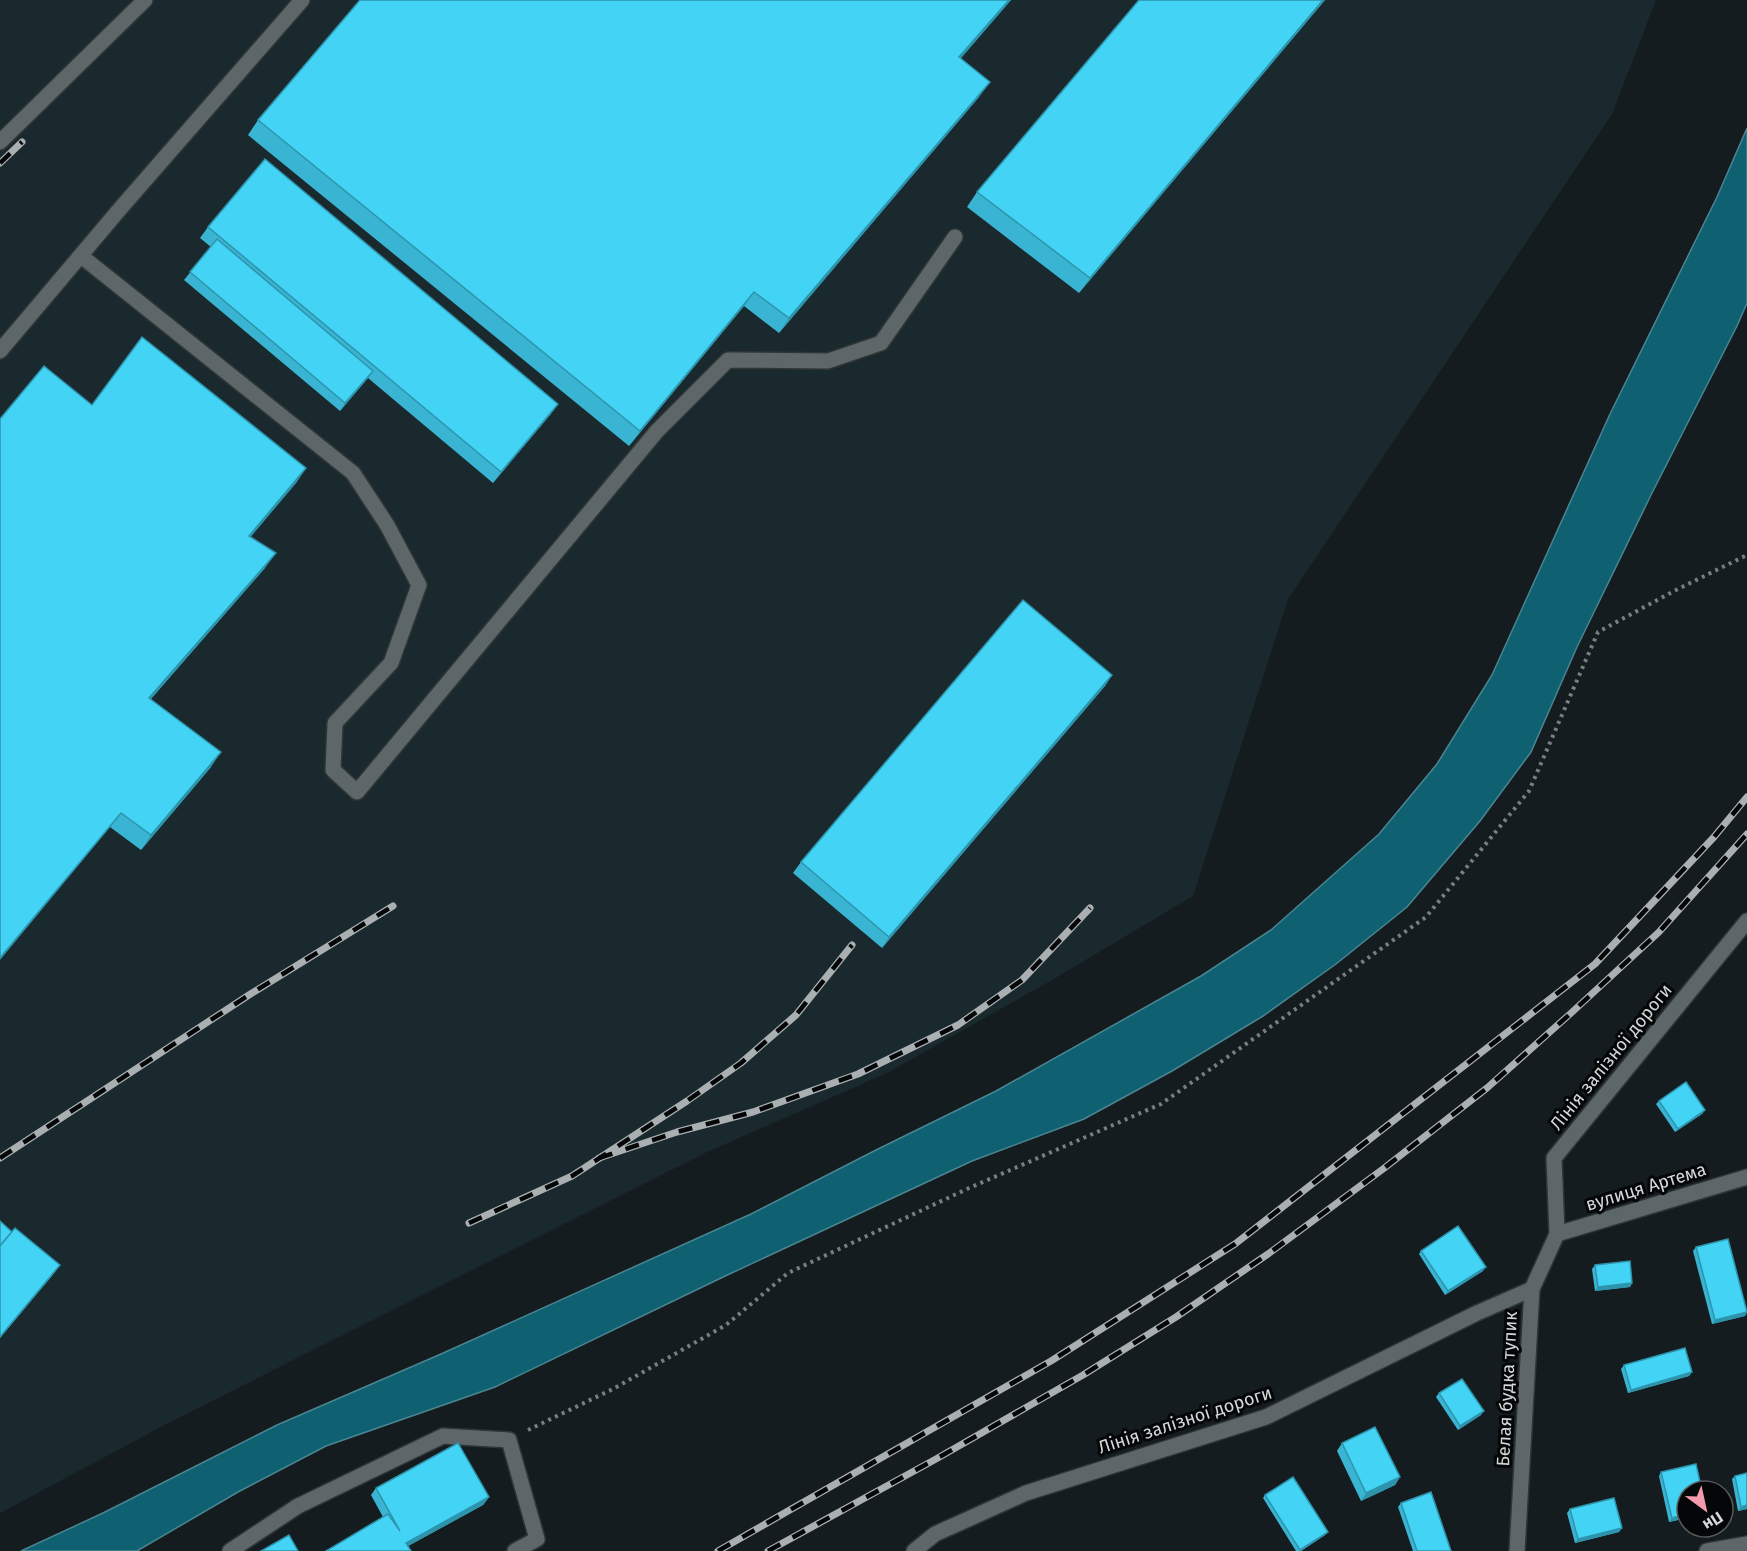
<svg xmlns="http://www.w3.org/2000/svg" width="1747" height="1551" font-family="'Fira Sans',sans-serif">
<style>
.built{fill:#1a292d}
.water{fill:#0f6172;stroke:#4a8591;stroke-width:1.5}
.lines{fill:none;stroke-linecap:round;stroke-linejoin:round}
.lane-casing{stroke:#303536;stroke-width:18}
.street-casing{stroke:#303536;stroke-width:18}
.secondary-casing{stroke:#303536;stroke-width:18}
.path{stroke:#797f81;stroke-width:4;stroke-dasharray:3 4.5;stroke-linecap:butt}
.lane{stroke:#5d6669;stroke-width:15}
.street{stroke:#5d6669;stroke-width:15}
.secondary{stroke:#5d6669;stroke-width:15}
.rail-casing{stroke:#aaafb1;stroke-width:7}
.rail{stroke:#040607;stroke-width:4.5;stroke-dasharray:14;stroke-linecap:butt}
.wall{fill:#39b5d3}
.shaded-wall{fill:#2e94ac}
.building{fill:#42d3f5;stroke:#2e94ac;stroke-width:1.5}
.labels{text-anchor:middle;stroke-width:6;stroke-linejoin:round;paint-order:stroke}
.street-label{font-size:18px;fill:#d3d8d9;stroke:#040607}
</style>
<rect width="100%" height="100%" fill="#151c1f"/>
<polygon class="built" points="0,0 1656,0 1612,114 1288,599 1193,896 1052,980 887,1073 705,1153 176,1419 0,1513"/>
<polygon class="water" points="1747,128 1747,303 1737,326 1652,493 1577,647 1531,752 1480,821 1407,907 1336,964 1263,1016 1172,1071 1084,1119 972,1161 721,1278 495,1387 326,1446 238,1492 137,1551 21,1551 103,1513 277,1425 441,1354 751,1214 876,1150 996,1091 1201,976 1271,930 1379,834 1437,764 1492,675 1610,414 1717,197"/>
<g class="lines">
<g class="lane-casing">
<g id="lane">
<polyline points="0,142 145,0"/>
<polyline points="81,256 353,473 387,525 419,585 391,663 335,723 333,770 357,792 657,431 728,360 828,361 881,343 955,237"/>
<polyline points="0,351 119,210 302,0"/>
<polyline points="230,1551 298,1506 443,1436 509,1440 537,1539 515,1551"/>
</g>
</g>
<g class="street-casing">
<g id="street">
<polyline points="1557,1234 1554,1158 1747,921"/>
<polyline points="914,1551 935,1534 1026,1493 1266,1417 1477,1313 1532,1289"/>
<polyline points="1707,1551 1747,1544"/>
</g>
</g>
<g class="secondary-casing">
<polyline id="secondary" points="1517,1551 1532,1289 1557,1234 1747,1177"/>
</g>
<polyline class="path" points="528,1430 613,1389 726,1325 788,1273 967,1189 1161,1104 1426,917 1529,791 1598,632 1674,591 1747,555"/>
<use href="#lane" class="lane"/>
<use href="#street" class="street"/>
<use href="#secondary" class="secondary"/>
<g class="rail-casing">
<g id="rail">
<polyline points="0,163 22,142"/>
<polyline points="0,1158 252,993 393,906"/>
<polyline points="599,1158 677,1132 753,1112 858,1074 958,1025 1022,980 1090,908"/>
<polyline points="469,1223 572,1176 687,1101 741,1063 796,1015 852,945"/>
<polyline points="718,1551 1051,1361 1235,1244 1595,964 1714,837 1747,797"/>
<polyline points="768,1551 936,1459 1083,1375 1176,1317 1268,1254 1383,1169 1487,1088 1570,1014 1659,932 1747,834"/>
</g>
</g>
<use href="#rail" class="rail"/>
</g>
<g class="wall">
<polygon points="360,0 1011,0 961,58 979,97 779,333 744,306 629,446 248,135 258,120"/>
<polygon points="1325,0 1079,293 967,207 977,192"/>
<polygon points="208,227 558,404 550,415 493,483 368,378 340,411 184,280 211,247 200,238"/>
<polygon points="92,405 306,468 296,483 250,537 265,568 151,699 211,767 141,850 110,827"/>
<polygon points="1112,675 1105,686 882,948 793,873 801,862"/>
<polygon points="1659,1101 1705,1110 1702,1114 1675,1132 1656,1104"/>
<polygon points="1696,1247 1747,1310 1747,1312 1745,1316 1712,1324 1693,1251"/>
<polygon points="1421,1251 1483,1271 1445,1295 1419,1254"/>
<polygon points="1595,1265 1632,1283 1630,1287 1595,1291 1592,1269"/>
<polygon points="1624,1365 1692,1372 1689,1376 1628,1393 1621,1369"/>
<polygon points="1439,1393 1481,1415 1458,1430 1436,1397"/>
<polygon points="1342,1443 1400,1477 1395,1485 1361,1501 1337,1451"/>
<polygon points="1661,1472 1687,1518 1669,1522 1659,1476"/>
<polygon points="1747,1473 1747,1509 1738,1511 1732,1479 1735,1476"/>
<polygon points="376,1488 489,1497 483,1505 408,1546 383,1517 371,1495"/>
<polygon points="1265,1495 1328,1532 1325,1535 1301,1551 1296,1551 1263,1498"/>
<polygon points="1401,1503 1451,1551 1413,1551 1398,1507"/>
<polygon points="1570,1509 1622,1528 1619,1532 1575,1543 1567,1513"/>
</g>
<g class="shaded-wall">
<polygon points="1009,0 1011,0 949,72 959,57"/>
<polygon points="1323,0 1325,0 1079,293 1090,278"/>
<polygon points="990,82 979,97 779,333 789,318"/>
<polygon points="754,292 744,306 629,446 640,431"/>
<polygon points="373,371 368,378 340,411 345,403"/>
<polygon points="558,404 550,415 493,483 501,472"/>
<polygon points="306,468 296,483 239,551 249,536"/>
<polygon points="276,553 265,568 139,712 149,698"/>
<polygon points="1112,675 1105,686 882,948 889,937"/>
<polygon points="221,752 211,767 141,850 151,835"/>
<polygon points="121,813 110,827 0,960 0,958"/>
<polygon points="1705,1110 1702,1114 1675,1132 1678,1129"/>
<polygon points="60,1265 52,1276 0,1338 0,1337"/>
<polygon points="1486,1267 1483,1271 1445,1295 1448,1291"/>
<polygon points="1632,1283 1630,1287 1595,1291 1598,1287"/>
<polygon points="1747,1312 1745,1316 1712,1324 1715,1320"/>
<polygon points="1692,1372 1689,1376 1628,1393 1631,1390"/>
<polygon points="1484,1411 1481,1415 1458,1430 1460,1426"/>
<polygon points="1400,1477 1395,1485 1361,1501 1366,1493"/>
<polygon points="489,1497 483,1505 401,1550 406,1543"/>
<polygon points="1747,1505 1747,1509 1738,1511 1741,1507"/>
<polygon points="1687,1514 1687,1518 1669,1522 1672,1518"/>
<polygon points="1622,1528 1619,1532 1575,1543 1578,1539"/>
<polygon points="1328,1532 1325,1535 1301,1551 1299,1551"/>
</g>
<g class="building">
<polygon points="360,0 1009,0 959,57 990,82 789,318 754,292 640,431 258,120"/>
<polygon points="1139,0 1323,0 1090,278 977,192"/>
<polygon points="265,159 558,404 501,472 208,227"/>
<polygon points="217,239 373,371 345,403 190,272"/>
<polygon points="142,337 306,468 249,536 276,553 149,698 221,752 151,835 121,813 0,958 0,419 44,366 92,405"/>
<polygon points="1023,600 1112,675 889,937 801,862"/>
<polygon points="1686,1082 1705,1110 1678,1129 1659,1101"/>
<polygon points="0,1221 12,1232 0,1246"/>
<polygon points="1458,1226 1486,1267 1448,1291 1421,1251"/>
<polygon points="15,1228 60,1265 0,1337 0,1246"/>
<polygon points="1728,1239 1747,1312 1715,1320 1696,1247"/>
<polygon points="1630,1261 1632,1283 1598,1287 1595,1265"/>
<polygon points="1685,1348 1692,1372 1631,1390 1624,1365"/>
<polygon points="1462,1379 1484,1411 1460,1426 1439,1393"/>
<polygon points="1375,1427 1400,1477 1366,1493 1342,1443"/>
<polygon points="458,1443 489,1497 406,1543 411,1551 326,1551 388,1514 400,1531 376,1488"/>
<polygon points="1696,1464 1702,1491 1687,1491 1687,1514 1672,1518 1661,1472"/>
<polygon points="1747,1473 1747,1505 1741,1507 1735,1476"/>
<polygon points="1293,1477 1328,1532 1300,1550 1265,1495"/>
<polygon points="1431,1492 1451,1551 1417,1551 1401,1503"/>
<polygon points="1614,1498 1622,1528 1578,1539 1570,1509"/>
<polygon points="289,1535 298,1551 261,1551"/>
</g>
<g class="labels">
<g class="street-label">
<text transform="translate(1611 1057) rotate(-51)" y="6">Лінія залізної дороги</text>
<text transform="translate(1646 1187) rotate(-17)" y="6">вулиця Артема</text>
<text transform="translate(1507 1389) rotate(-87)" y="6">Белая будка тупик</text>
<text transform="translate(1185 1420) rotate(-18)" y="6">Лінія залізної дороги</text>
</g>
</g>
<g transform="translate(1705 1509) rotate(147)"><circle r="28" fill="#040607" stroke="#575a5b" stroke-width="1.5"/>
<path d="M0-4.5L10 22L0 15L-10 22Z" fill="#f39aac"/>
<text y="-9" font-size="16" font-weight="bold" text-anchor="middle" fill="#d3d8d9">Пн</text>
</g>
</svg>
